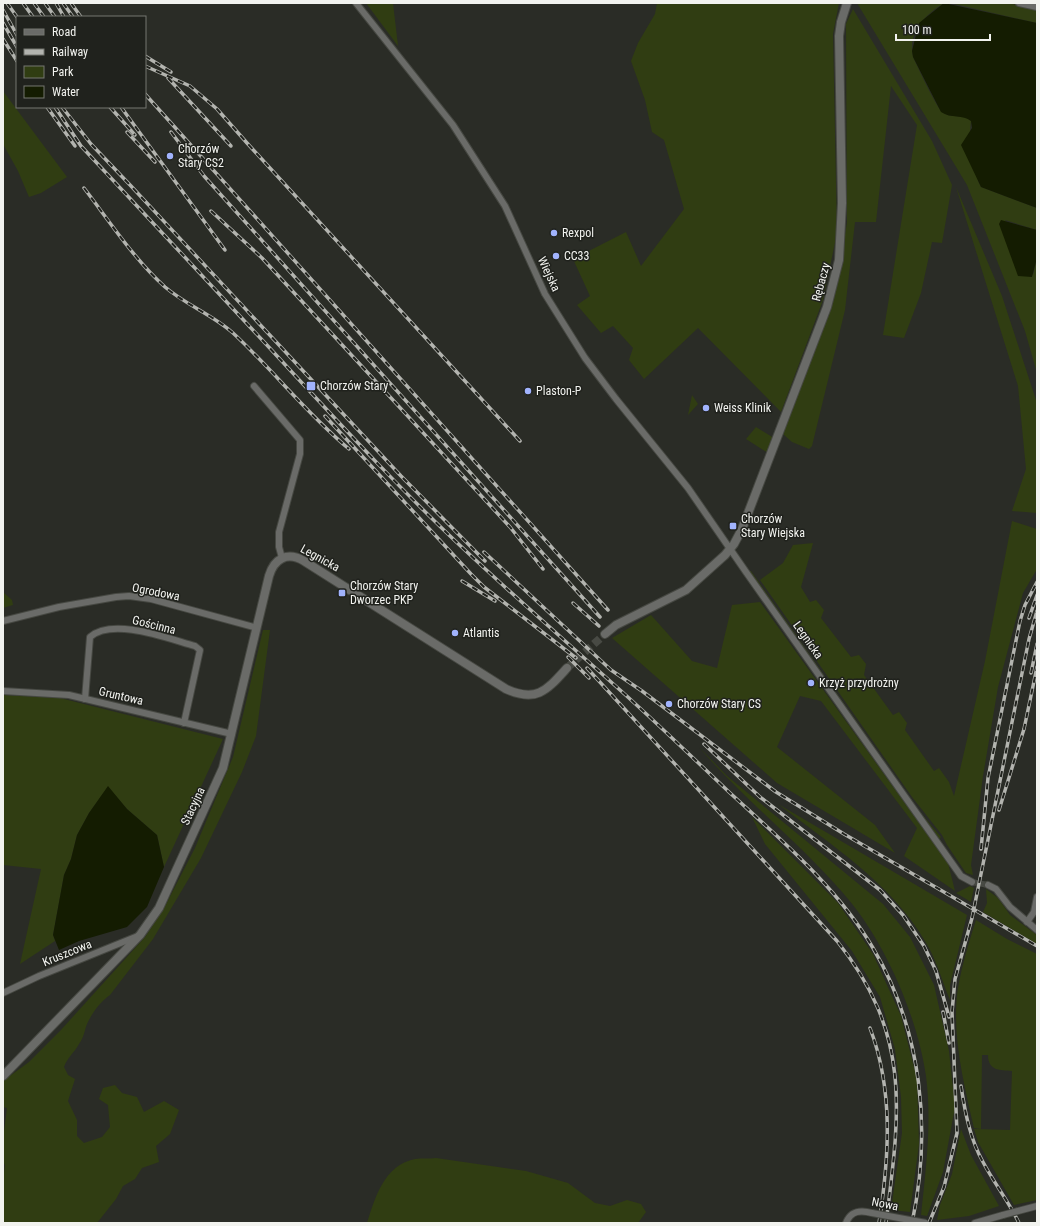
<svg xmlns="http://www.w3.org/2000/svg" width="1040" height="1226" font-family="'Roboto Condensed',sans-serif">
<style>
.green{fill:#303d12}
.water{fill:#141c01}
.lines{fill:none;stroke-linecap:round;stroke-linejoin:round}
.minor-tunnel{stroke:#484a44;stroke-width:6;stroke-dasharray:6 3;stroke-linecap:butt}
.tertiary-tunnel{stroke:#484a44;stroke-width:8;stroke-dasharray:8 4;stroke-linecap:butt}
.minor-casing{stroke:#464842;stroke-width:8}
.tertiary-casing{stroke:#464842;stroke-width:10}
.minor{stroke:#6a6b68;stroke-width:6}
.tertiary{stroke:#6a6b68;stroke-width:8}
.rail-casing{stroke:#b3b4af;stroke-width:3.5}
.rail{stroke:#20221d;stroke-width:2;stroke-dasharray:6;stroke-linecap:butt}
.minor-bridge-casing{stroke:#464842;stroke-width:8;stroke-linecap:butt}
.minor-bridge{stroke:#6a6b68;stroke-width:6}
.poi-dot{fill:#a1b3fd;stroke:#20221d;stroke-width:1.5}
.labels{text-anchor:middle;stroke-width:3;stroke-linejoin:round;paint-order:stroke}
.poi-label{font-size:12px;fill:#f2f3ef;stroke:#20221d;text-anchor:start}
.street-label{font-size:12px;fill:#f2f3ef;stroke:#20221d}
</style>
<rect width="100%" height="100%" fill="#2a2c26"/>
<g class="green">
<polygon points="366,3 393,3 398,46"/>
<polygon points="657,3 839,3 833,34 837,233 823,300 781,412 698,328 644,379 629,360 633,348 613,326 601,333 577,305 590,296 573,259 626,232 641,266 684,209 664,140 652,132 645,100 631,61 638,43 655,14"/>
<path d="M857,3H944C924,16 908,31 913,57C917,66 937,108 942,112C951,119 963,113 971,121L970,131L978,181L981,187L1037,208V230L1005,220L1033,275L1037,258V373L1025,331L967,185Z"/>
<polygon points="950,3 1009,3 1037,10 1037,23"/>
<polygon points="853,9 932,141 952,185 942,243 932,242 921,293 904,338 883,335 917,125 891,86 876,222 855,222 845,310 812,446 809,449 792,442 783,434 834,299 847,223 846,24"/>
<polygon points="3,91 67,177 41,193 29,197 18,171 3,144"/>
<polygon points="956,187 1002,296 1037,403 1037,513 1012,511 1026,469 1018,386"/>
<polygon points="692,395 698,404 688,415"/>
<polygon points="756,427 774,438 768,453 746,439"/>
<polygon points="1012,521 1037,529 1037,569 1023,593 998,687 983,776 971,865 973,875 966,873 947,845 942,835 912,797 760,580 783,563 793,545 813,543 801,587 810,602 816,600 824,610 821,618 851,657 859,655 866,664 864,675 893,715 899,712 907,723 905,730 934,771 939,768 949,782 954,796 985,661"/>
<polygon points="749,571 751,571 920,812 941,837 939,839"/>
<polygon points="3,592 12,600 13,605 3,608"/>
<polygon points="760,602 948,863 955,891 904,856 917,828 821,701 800,696 777,747 875,825 895,853 777,783 612,638 651,615 692,661 717,668 732,605"/>
<path d="M263,630H270L256,736L242,772L201,858L153,939L110,995C100,1002 92,1013 87,1024C84,1032 84,1037 79,1044C74,1053 67,1058 64,1067L68,1075L75,1079L68,1101L77,1120V1136L84,1143L102,1137L110,1127L108,1105L99,1099L103,1088L115,1085L122,1093L137,1097L144,1112L164,1101L179,1110L170,1134L156,1146L159,1162L142,1168L135,1179L123,1186L116,1199L97,1223H3V1180L5,1165L3,1162V1139L7,1108L3,1107V1081L29,1062L60,1031L145,937L163,910L195,848L233,757Z"/>
<polygon points="3,695 60,698 223,739 164,867 157,835 127,809 108,787 89,813 77,835 71,859 64,875 53,935 55,941 20,964 41,869 3,865"/>
<path d="M699,747L727,776L883,904L910,937L934,985L949,1051L955,1107L943,1172L927,1216L921,1215C926,1169 932,1122 926,1076C917,1015 884,939 843,893C798,841 743,799 699,747Z"/>
<path d="M778,804L967,915L950,985V1000C942,981 936,958 925,941C891,883 830,844 778,804Z"/>
<polygon points="752,817 838,903 873,954 901,1016 917,1079 919,1144 910,1212 891,1210 902,1133 901,1097 895,1049 880,997 852,951 765,844"/>
<polygon points="970,886 974,888 971,902 956,893"/>
<polygon points="986,889 998,898 1010,915 1037,935 1037,944 983,912 987,903"/>
<path d="M976,920L1007,939L1037,954V1200L1014,1205L978,1142L974,1129L1010,1130L1012,1071C1000,1070 988,1071 988,1055H982L981,1129L974,1128C964,1084 951,1034 958,988C962,965 969,942 976,920Z"/>
<polygon points="961,1129 971,1155 999,1206 969,1216 937,1220 940,1205 952,1174"/>
<path d="M436,1158L526,1171L568,1183L595,1203L610,1206L627,1200L641,1204L646,1212L638,1223H367C375,1198 384,1165 415,1159C422,1158 429,1159 436,1158Z"/>
</g>
<g class="water">
<path d="M944,3L1037,23V208L981,187L961,145L972,128L971,121C963,114 951,119 941,112L913,57L912,51L919,23Z"/>
<polygon points="1001,220 1037,230 1037,258 1032,277 1018,276 999,224"/>
<polygon points="108,786 127,809 157,835 164,867 147,907 127,927 79,941 59,950 53,935 64,875 71,859 77,835 89,813"/>
</g>
<g class="lines">
<polyline class="minor-tunnel" points="972,882 988,885"/>
<polyline class="tertiary-tunnel" points="567,668 605,634"/>
<g class="minor-casing">
<g id="minor">
<polyline points="356,3 453,125 505,206 545,294 585,358 616,399 688,488 746,572 961,876 972,882"/>
<polyline points="1019,3 1037,7"/>
<polyline points="254,386 300,440 300,454 279,532 279,547 282,558"/>
<polyline points="3,621 59,607 116,597 129,596 151,599 257,628"/>
<polyline points="3,691 69,695 232,734"/>
<path d="M85,699L90,637C113,617 169,639 195,646L200,650L184,723"/>
<polyline points="988,885 996,889 1010,907 1037,930"/>
<polyline points="1027,922 1034,912 1037,897"/>
<polyline points="3,993 39,976 138,936"/>
<polyline points="1018,1211 1037,1206"/>
<path d="M846,1223C851,1210 861,1210 872,1213"/>
<polyline points="975,1223 1003,1215"/>
</g>
</g>
<g class="tertiary-casing">
<g id="tertiary">
<polyline points="605,634 616,625 686,590 725,555 734,544 742,529 827,307 839,260 842,203 839,36 841,22 847,3"/>
<path d="M3,1076L140,935L159,908L223,768L269,576C274,559 287,551 304,561L506,689C537,703 547,690 567,668"/>
</g>
</g>
<use href="#minor" class="minor"/>
<use href="#tertiary" class="tertiary"/>
<g class="rail-casing">
<g id="rail">
<polyline points="7,3 17,17"/>
<polyline points="23,3 33,17"/>
<polyline points="34,3 44,17"/>
<polyline points="45,3 55,17"/>
<polyline points="56,3 64,17"/>
<polyline points="63,3 73,17"/>
<polyline points="71,3 81,17"/>
<polyline points="3,10 17,35"/>
<polyline points="3,23 17,47"/>
<polyline points="3,39 17,61"/>
<polyline points="145,56 171,72"/>
<polyline points="145,66 190,86 217,109 247,143 520,441"/>
<polyline points="168,78 231,146"/>
<polyline points="145,94 608,610"/>
<polyline points="47,107 75,146"/>
<path d="M55,107L81,146C142,212 204,277 265,343C331,414 396,486 467,552C517,599 569,644 620,690C657,723 693,758 729,792C781,840 837,887 873,948C922,1031 932,1130 912,1223"/>
<polyline points="62,107 91,144 131,186 401,476 485,561"/>
<polyline points="110,107 135,135"/>
<polyline points="121,107 225,250"/>
<polyline points="127,132 155,162"/>
<polyline points="171,132 204,176 600,617"/>
<path d="M84,188C110,222 134,259 165,287C186,305 213,315 233,333C273,370 307,414 349,449"/>
<polyline points="211,211 262,258 510,527 543,569"/>
<polyline points="325,416 471,574 484,587 576,658"/>
<polyline points="484,552 611,670 642,691 776,792 844,834 1037,946"/>
<polyline points="462,581 495,601"/>
<polyline points="573,603 599,626"/>
<polyline points="1029,618 1037,595"/>
<polyline points="568,657 589,678"/>
<path d="M587,668L837,941C912,1035 900,1112 886,1223"/>
<polyline points="1031,673 1037,644"/>
<polyline points="704,744 760,797 880,890 903,915 924,946 936,971 949,1017"/>
<polyline points="999,810 1024,729 1037,667"/>
<polyline points="981,849 988,778 1020,621 1025,605 1037,582"/>
<polyline points="943,1012 949,1043"/>
<path d="M870,1028C894,1091 889,1158 879,1223"/>
<path d="M961,1086C965,1112 970,1139 983,1162C994,1183 1009,1202 1019,1223"/>
<polyline points="929,1223 944,1187 957,1133 952,1012 955,979 972,918 1029,639 1037,611"/>
</g>
</g>
<use href="#rail" class="rail"/>
<g class="minor-bridge-casing">
<g id="minor-bridge">
<polyline points="872,1213 926,1223"/>
<polyline points="1003,1215 1018,1211"/>
</g>
</g>
<use href="#minor-bridge" class="minor-bridge"/>
</g>
<g class="poi-dot">
<circle cx="170" cy="156" r="4"/>
<circle cx="554" cy="233" r="4"/>
<circle cx="556" cy="256" r="4"/>
<rect x="306" y="381" width="10" height="10" rx="2"/>
<circle cx="528" cy="391" r="4"/>
<circle cx="706" cy="408" r="4"/>
<rect x="729" y="522" width="8" height="8" rx="2"/>
<rect x="338" y="589" width="8" height="8" rx="2"/>
<circle cx="455" cy="633" r="4"/>
<circle cx="811" cy="683" r="4"/>
<circle cx="669" cy="704" r="4"/>
</g>
<g class="labels">
<g class="poi-label">
<text x="178" y="153">Chorzów<tspan x="178" dy="14">Stary CS2</tspan></text>
<text x="562" y="237">Rexpol</text>
<text x="564" y="260">CC33</text>
<text x="320" y="390">Chorzów Stary</text>
<text x="536" y="395">Plaston-P</text>
<text x="714" y="412">Weiss Klinik</text>
<text x="741" y="523">Chorzów<tspan x="741" dy="14">Stary Wiejska</tspan></text>
<text x="350" y="590">Chorzów Stary<tspan x="350" dy="14">Dworzec PKP</tspan></text>
<text x="463" y="637">Atlantis</text>
<text x="819" y="687">Krzyż przydrożny</text>
<text x="677" y="708">Chorzów Stary CS</text>
</g>
<g class="street-label">
<text transform="translate(549 274) rotate(65)" y="4">Wiejska</text>
<text transform="translate(821 282) rotate(-75)" y="4">Rębaczy</text>
<text transform="translate(320 558) rotate(29)" y="4">Legnicka</text>
<text transform="translate(156 592) rotate(11)" y="4">Ogrodowa</text>
<text transform="translate(154 625) rotate(14)" y="4">Gościnna</text>
<text transform="translate(808 640) rotate(55)" y="4">Legnicka</text>
<text transform="translate(121 696) rotate(13)" y="4">Gruntowa</text>
<text transform="translate(193 806) rotate(-65)" y="4">Stacyjna</text>
<text transform="translate(67 953) rotate(-22)" y="4">Kruszcowa</text>
<text transform="translate(885 1204) rotate(11)" y="4">Nowa</text>
</g>
</g>
<rect width="1040" height="1226" fill="none" stroke="#f2f3ef" stroke-width="8"/>
<rect x="16" y="16" width="130" height="92" fill="#20221d" stroke="#747671"/>
<rect x="24" y="29" width="20" height="6" fill="#6a6b68" stroke="#747671"/>
<text x="52" y="36" font-size="12" fill="#f2f3ef">Road</text>
<rect x="24" y="49" width="20" height="6" fill="#b3b4af" stroke="#747671"/>
<text x="52" y="56" font-size="12" fill="#f2f3ef">Railway</text>
<rect x="24" y="66" width="20" height="12" fill="#303d12" stroke="#747671"/>
<text x="52" y="76" font-size="12" fill="#f2f3ef">Park</text>
<rect x="24" y="86" width="20" height="12" fill="#141c01" stroke="#747671"/>
<text x="52" y="96" font-size="12" fill="#f2f3ef">Water</text>
<path d="M896 34v6h94v-6" fill="none" stroke="#f2f3ef" stroke-width="2"/>
<text x="902" y="34" font-size="12" fill="#f2f3ef" stroke="#20221d" stroke-width="3" paint-order="stroke">100 m</text>
</svg>
